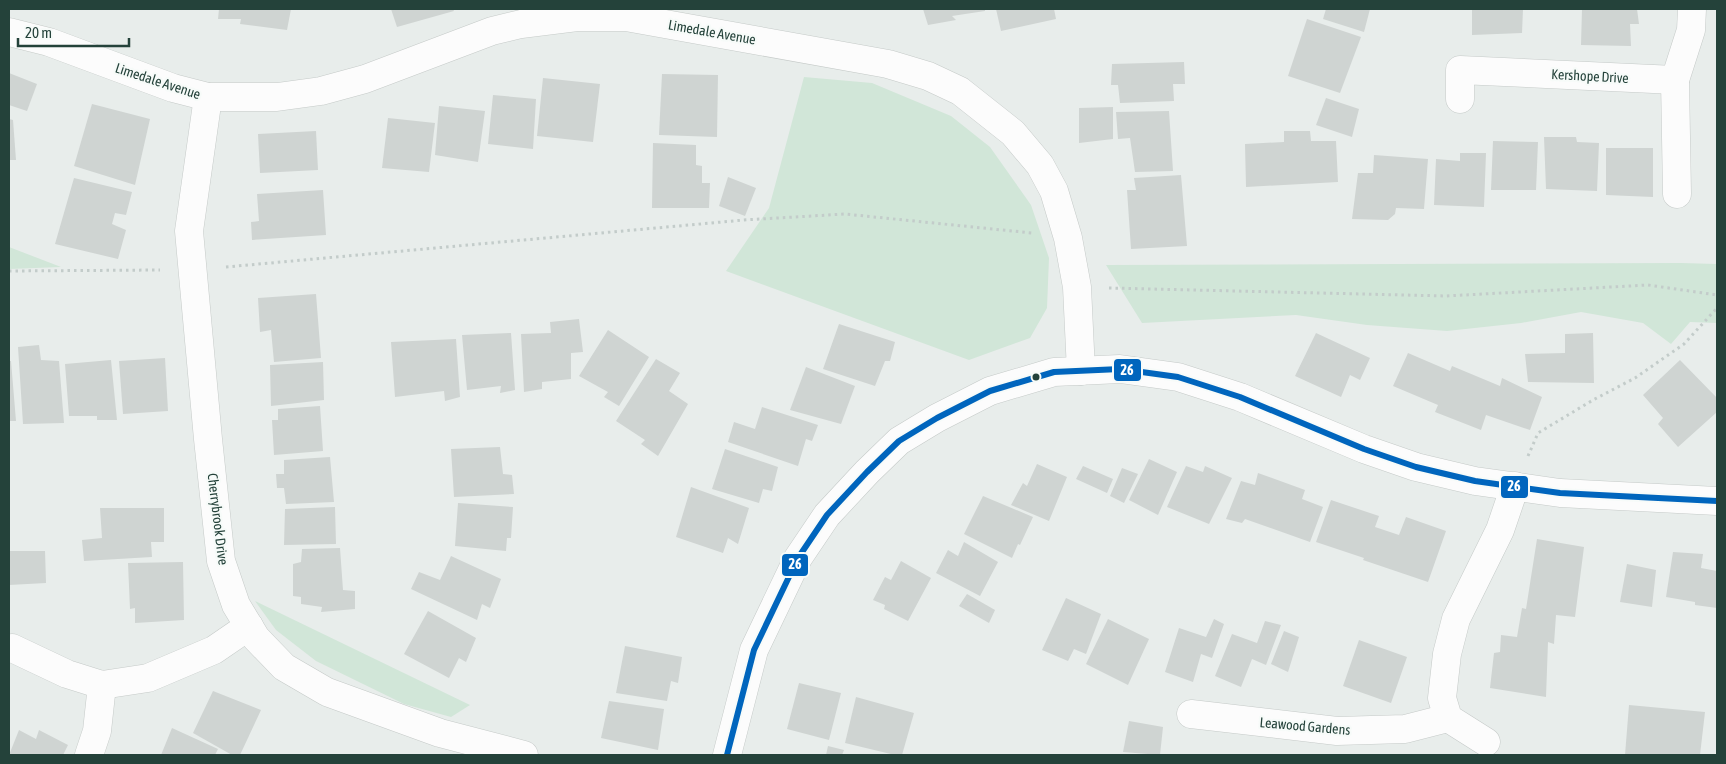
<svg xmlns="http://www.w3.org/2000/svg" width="1726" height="764" font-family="'Asap Condensed',sans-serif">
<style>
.green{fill:#d1e6d8}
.building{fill:#cfd4d2}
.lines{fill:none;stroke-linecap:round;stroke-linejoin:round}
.minor-casing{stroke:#c5cac8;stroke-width:29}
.path{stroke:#c3ccca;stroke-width:3;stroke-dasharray:2.5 4;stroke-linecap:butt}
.minor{stroke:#fcfcfc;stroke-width:28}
.bus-1-casing{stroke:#f7fbf9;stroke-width:10}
.bus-1{stroke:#0065bd;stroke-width:6}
.bus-dot{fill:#24423a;stroke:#f7fbf9;stroke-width:2}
.labels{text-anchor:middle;stroke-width:4.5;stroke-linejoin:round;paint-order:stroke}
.street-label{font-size:14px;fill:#24423a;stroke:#f7fbf9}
.line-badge{stroke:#f7fbf9;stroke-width:2}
.badge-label{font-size:14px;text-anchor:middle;font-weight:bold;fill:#fff}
</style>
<rect width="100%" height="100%" fill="#e8edeb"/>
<g class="green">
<polygon points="804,77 872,83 951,116 990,147 1031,205 1049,258 1047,308 1030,338 969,360 726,271 769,208"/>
<polygon points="9,247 61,267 9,269"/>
<polygon points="1681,263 1717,264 1717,323 1690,322 1671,344 1643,323 1581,312 1521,323 1447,331 1367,325 1296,315 1142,323 1106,265"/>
<polygon points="255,601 470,705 451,717 404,704 316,661 276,630"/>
</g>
<g class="building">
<polygon points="219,9 291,9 287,30 240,24 241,19 218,19"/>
<polygon points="391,9 453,9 454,11 397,27"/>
<polygon points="923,9 985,9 985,11 952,16 956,20 928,25"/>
<polygon points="996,9 1054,9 1056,19 1001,31"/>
<polygon points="1326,9 1370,9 1364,32 1323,19"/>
<polygon points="1472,9 1523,9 1522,33 1472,35"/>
<polygon points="1582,9 1637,9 1639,24 1630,24 1631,46 1581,45"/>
<polygon points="1307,19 1361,37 1340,93 1288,76"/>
<polygon points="1184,62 1185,84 1173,84 1174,101 1120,103 1118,85 1111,85 1112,64"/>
<polygon points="9,73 37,84 27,111 9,105"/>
<polygon points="662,74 718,75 717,137 659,135"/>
<polygon points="543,78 600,84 593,142 537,136"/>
<polygon points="493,95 536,99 533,149 488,144"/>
<polygon points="1326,98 1359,109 1352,137 1316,125"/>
<polygon points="92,104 150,119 135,185 74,166"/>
<polygon points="439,106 485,111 478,162 435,155"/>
<polygon points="1113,107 1113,139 1079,143 1079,108"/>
<polygon points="1169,111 1173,171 1135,172 1130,138 1118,139 1116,112"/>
<polygon points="388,118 435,123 429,172 382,168"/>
<polygon points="9,119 13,120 16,160 9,160"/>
<polygon points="316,131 318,170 260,173 258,134"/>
<polygon points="1284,131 1310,131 1311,141 1336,141 1338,182 1246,187 1245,144 1284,142"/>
<polygon points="1544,137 1576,137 1577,142 1599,143 1597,191 1546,189"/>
<polygon points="1493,141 1538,142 1536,190 1491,190"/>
<polygon points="653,143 696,145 696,165 702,166 702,183 710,183 709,208 652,208"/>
<polygon points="1606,148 1653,148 1653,197 1606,195"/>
<polygon points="1460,153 1486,153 1484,207 1434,205 1436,159 1460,161"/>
<polygon points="1374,155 1428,159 1424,209 1396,208 1395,214 1388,220 1352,219 1358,173 1373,173"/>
<polygon points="1181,175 1187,246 1131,249 1127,190 1136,190 1134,178"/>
<polygon points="728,177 756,188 745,216 719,206"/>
<polygon points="74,178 132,192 126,215 115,213 112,224 126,230 118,259 55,244"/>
<polygon points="323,190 326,235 252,240 251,222 259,221 257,194"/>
<polygon points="316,294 321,358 274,362 271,330 260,332 258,298"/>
<polygon points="579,319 583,352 571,353 571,379 542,382 542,389 524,392 521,334 551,333 550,322"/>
<polygon points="839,324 895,342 890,361 885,361 875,386 823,369"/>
<polygon points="608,330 649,357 619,406 604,397 608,392 579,376"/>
<polygon points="511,333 515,390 500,393 501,386 467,390 462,335"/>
<polygon points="1316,333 1370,358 1360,380 1350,375 1341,397 1295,376"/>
<polygon points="1593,333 1594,383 1528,382 1525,354 1565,353 1565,334"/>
<polygon points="456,339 460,397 445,401 444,391 395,397 391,342"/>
<polygon points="39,345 41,360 59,361 64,423 23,424 18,347"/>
<polygon points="1408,353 1450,371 1452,366 1500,386 1502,378 1542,397 1530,430 1486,415 1481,430 1435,412 1438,405 1393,386"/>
<polygon points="165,358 168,411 123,414 119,361"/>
<polygon points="656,359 680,373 669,391 688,404 658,456 641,444 645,440 616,421"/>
<polygon points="111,360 117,420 97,420 97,416 69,416 65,364"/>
<polygon points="1680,360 1717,398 1717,412 1678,447 1658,424 1663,418 1643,395"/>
<polygon points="9,361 11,361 16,421 9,421"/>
<polygon points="323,362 324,400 271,406 270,365"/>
<polygon points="806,367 855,386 841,424 790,410"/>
<polygon points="320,406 323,451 274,455 272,420 278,420 278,409"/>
<polygon points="762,407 818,425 812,441 806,439 798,466 728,442 734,422 755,429"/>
<polygon points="500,447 503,474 512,475 514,494 454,497 451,449"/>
<polygon points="725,449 778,467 772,491 763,489 759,503 712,489"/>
<polygon points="330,457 334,502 286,504 284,488 277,488 276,474 284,474 284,460"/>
<polygon points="1149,459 1177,472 1158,515 1129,500"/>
<polygon points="1037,464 1067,477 1049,521 1011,505 1023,483 1027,486"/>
<polygon points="1083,466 1113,479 1107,493 1076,479"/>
<polygon points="1186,466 1203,472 1205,466 1232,478 1209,524 1167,507"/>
<polygon points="1122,468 1138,474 1124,503 1110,496"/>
<polygon points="1258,473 1305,490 1302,499 1323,507 1310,542 1245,519 1242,523 1226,519 1241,481 1255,485"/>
<polygon points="691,487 749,508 738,544 728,538 723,553 676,537"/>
<polygon points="983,496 1033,517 1020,545 1018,544 1012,558 964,534"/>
<polygon points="1331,500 1379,516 1375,527 1399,535 1406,517 1446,531 1428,582 1363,560 1364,558 1316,542"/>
<polygon points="458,503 513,507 511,538 507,538 506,551 455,546"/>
<polygon points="335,507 336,544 284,545 285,509"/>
<polygon points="100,508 164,508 164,542 151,542 152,557 84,561 82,540 102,538"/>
<polygon points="1537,539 1584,547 1575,617 1556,615 1554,644 1548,642 1546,697 1490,688 1494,653 1500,652 1501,635 1517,637 1522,608 1526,609"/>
<polygon points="964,542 998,562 980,596 936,573 948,550 958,556"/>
<polygon points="340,548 343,590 355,591 355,609 321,612 322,607 301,604 301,597 293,596 293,564 301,562 302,549"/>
<polygon points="9,551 45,551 46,583 9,585"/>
<polygon points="1673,552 1703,554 1701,568 1717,571 1717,608 1695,605 1695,602 1666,597"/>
<polygon points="451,556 501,579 490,608 482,604 477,620 411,589 419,572 440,580"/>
<polygon points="901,561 931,578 908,621 884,609 885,605 873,600 885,577 891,580"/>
<polygon points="183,562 184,620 135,623 135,608 130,609 128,563"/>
<polygon points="1627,564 1656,570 1652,607 1620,602"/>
<polygon points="967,594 995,610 989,623 959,606"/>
<polygon points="1066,598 1101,614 1086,654 1074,649 1068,661 1042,650"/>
<polygon points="428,611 476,638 466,662 459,658 449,678 404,654"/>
<polygon points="1108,619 1149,639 1128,685 1086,664"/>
<polygon points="1214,619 1224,624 1212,658 1201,654 1193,682 1165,672 1179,628 1206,637"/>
<polygon points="1265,621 1281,625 1266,665 1252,659 1241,687 1215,676 1232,634 1257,643"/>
<polygon points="1284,631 1299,637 1288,672 1271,664"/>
<polygon points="1359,640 1407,657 1391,703 1343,686"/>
<polygon points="625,646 682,657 678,683 671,681 667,701 616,693"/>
<polygon points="799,683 841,693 829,740 787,729"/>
<polygon points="213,691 261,710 240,755 232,755 193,733"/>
<polygon points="856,697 914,713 902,755 895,755 845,743"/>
<polygon points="609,701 664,709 658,750 601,738"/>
<polygon points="1629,705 1705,712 1700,755 1625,755"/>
<polygon points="1129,721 1163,727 1160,755 1123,752"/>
<polygon points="172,728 218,749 215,755 161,755"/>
<polygon points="19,730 36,739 39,730 68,745 63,755 9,755"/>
<polygon points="828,746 844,750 842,755 826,755"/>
</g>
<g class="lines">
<g class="minor-casing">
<g id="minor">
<polyline points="9,32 49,42 173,88 208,97 277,97 321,91 365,79 492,31 521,24 577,17 626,17 888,64 928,76 960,91 1013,133 1040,165 1054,191 1068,238 1077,287 1081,371"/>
<polyline points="1675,80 1677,194"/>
<polyline points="208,97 189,231 208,439 221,561 236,605 256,638 284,667 327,692 440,733 524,755"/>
<polyline points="1460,99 1460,70 1675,80 1691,30 1692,9"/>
<polyline points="12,648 67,674 102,685 148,678 214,650 249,626"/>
<polyline points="1191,714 1337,731 1405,729 1448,718"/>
<polyline points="1486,742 1448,718 1442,698 1447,654 1456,619 1500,530 1515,486"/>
<polyline points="89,755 97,731 102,685"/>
<polyline points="727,755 754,650 798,558 827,515 867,472 899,441 937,418 990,391 1054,372 1120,369 1178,377 1240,397 1364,449 1416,467 1475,481 1560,493 1717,501"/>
</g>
</g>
<g class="path">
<polyline points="226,267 744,220 845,214 1032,233"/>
<polyline points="9,271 160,270"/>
<polyline points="1109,288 1446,296 1648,285 1717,295"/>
<polyline points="1528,456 1538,433 1593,400 1635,378 1684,344 1717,308"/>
</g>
<use href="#minor" class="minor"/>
<g class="bus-1-casing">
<polyline id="bus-1" points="727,755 754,650 798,558 827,515 867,472 899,441 937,418 990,391 1054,372 1120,369 1178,377 1240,397 1364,449 1416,467 1475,481 1560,493 1717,501"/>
</g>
<use href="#bus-1" class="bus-1"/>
</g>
<circle class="bus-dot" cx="1036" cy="377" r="4.5"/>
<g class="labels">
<g class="street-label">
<text transform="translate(712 32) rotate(10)" y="5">Limedale Avenue</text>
<text transform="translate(1590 76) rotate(3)" y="5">Kershope Drive</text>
<text transform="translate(158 81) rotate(18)" y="5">Limedale Avenue</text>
<text transform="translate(218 519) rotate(83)" y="5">Cherrybrook Drive</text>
<text transform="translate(1305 726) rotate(5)" y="5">Leawood Gardens</text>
</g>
</g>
<g class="line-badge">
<rect x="1113" y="358" width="29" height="24" rx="5" fill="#0065bd"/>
<rect x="1500" y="475" width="29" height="24" rx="5" fill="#0065bd"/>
<rect x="781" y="553" width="28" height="24" rx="5" fill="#0065bd"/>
</g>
<g class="badge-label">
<text x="1127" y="375">26</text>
<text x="1514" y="491">26</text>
<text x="795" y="569">26</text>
</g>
<rect width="1726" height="764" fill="none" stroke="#24423a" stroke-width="20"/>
<path d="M18 38v8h111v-8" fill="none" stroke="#24423a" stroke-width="2.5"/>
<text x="25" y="38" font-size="15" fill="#24423a" stroke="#f7fbf9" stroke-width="4" paint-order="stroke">20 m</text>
</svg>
